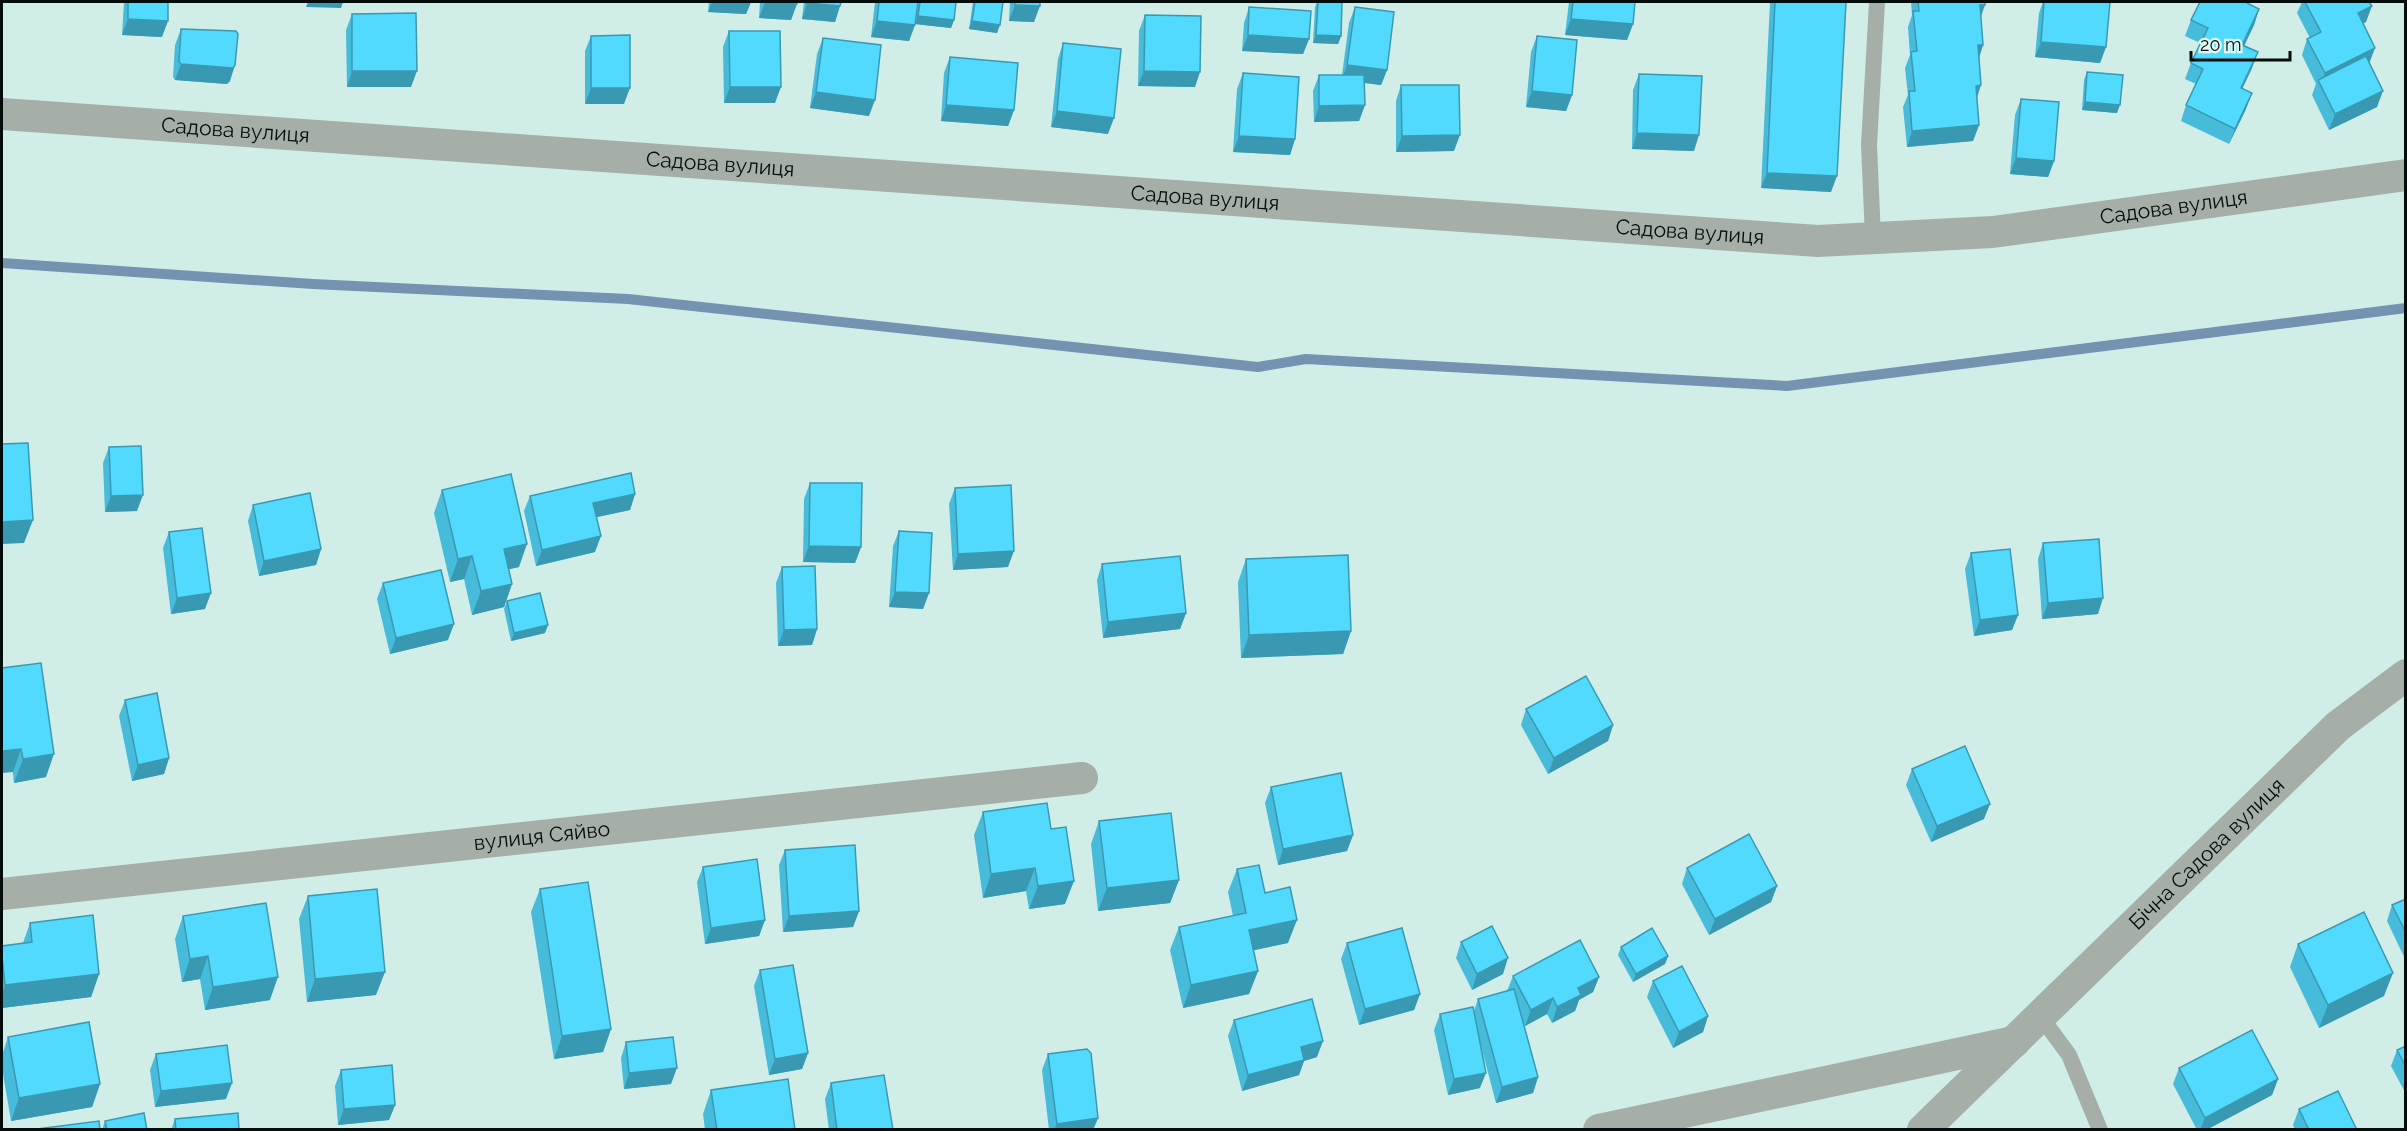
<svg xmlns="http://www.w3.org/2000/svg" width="2407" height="1131" font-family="Raleway,sans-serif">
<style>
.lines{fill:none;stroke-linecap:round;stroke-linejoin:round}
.stream{stroke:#7493b1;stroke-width:10}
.service{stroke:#a6aea8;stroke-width:16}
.minor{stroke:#a6aea8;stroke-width:32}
.wall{fill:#46bbda}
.shaded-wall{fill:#3999b2}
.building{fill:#51dafe;stroke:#3999b2;stroke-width:1.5}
.labels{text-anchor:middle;stroke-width:4.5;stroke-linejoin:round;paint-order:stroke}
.street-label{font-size:21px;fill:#050d0c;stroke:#defaf6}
</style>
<rect width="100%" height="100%" fill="#d1ede8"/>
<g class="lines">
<polyline class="stream" points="2,263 313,284 628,299 1258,367 1306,359 1787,386 2406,308"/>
<g class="service">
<polyline points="1873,238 1869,145 1877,2"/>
<polyline points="2041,1017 2069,1055 2100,1130"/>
</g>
<g class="minor">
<path id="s1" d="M2,114L1818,241L1993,232L2406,175"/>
<path id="s2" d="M2,894L1082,778"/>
<polyline points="1599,1130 2014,1042"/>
<path id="s3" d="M1923,1130L2338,726L2406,675"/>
</g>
</g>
<g class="wall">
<polygon points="124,2 168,2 162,37 122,35"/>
<polygon points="709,2 751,2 746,14 708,12"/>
<polygon points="760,2 797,2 791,20 759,18"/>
<polygon points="804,2 841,2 835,22 802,19"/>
<polygon points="875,2 956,2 954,20 951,28 915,24 909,41 871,37"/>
<polygon points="973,2 1003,2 997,33 969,29"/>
<polygon points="1010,2 1040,2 1034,22 1009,21"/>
<polygon points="1317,2 1342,2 1341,36 1338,44 1313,43 1315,7"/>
<polygon points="1569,2 1635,2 1633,24 1627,40 1565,35"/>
<polygon points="1770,2 1846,2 1831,192 1761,188"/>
<polygon points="1911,2 1985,2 1981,17 1983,45 1979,58 1977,98 1979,125 1973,141 1907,147 1903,107 1908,95 1905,68 1910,55 1908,27 1912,15"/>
<polygon points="2043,2 2104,2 2106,47 2100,63 2035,57 2039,13"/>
<polygon points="2302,2 2369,2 2366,22 2363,24 2377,107 2329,130 2312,95 2316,84 2302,55 2307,39 2310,38 2297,13"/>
<polygon points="2249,4 2259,9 2254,25 2244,45 2252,68 2242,89 2246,109 2229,144 2181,121 2186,105 2196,84 2185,79 2191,63 2200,43 2185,36 2191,20"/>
<polygon points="1249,7 1309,39 1303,54 1242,51 1244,23"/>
<polygon points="1355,7 1387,70 1381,85 1364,83 1365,105 1359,121 1314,122 1313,91 1319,75 1342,75 1349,23"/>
<polygon points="352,14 411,87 347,87 346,30"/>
<polygon points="1145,15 1195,87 1138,86 1139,31"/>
<polygon points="181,29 230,81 227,84 175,80 173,77 175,45"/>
<polygon points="729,31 775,103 724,103 723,47"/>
<polygon points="591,36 624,104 585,104 585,51"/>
<polygon points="1537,36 1572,95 1566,111 1526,107 1531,52"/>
<polygon points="823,38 869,116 810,108 817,54"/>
<polygon points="1063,43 1108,134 1051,127 1058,59"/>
<polygon points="950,57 1014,110 1008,126 941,121 944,73"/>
<polygon points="2087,72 2117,113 2082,110 2084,80"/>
<polygon points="1243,73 1295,139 1290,155 1233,152 1237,89"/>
<polygon points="1639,74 1694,151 1632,149 1633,90"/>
<polygon points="1401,85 1454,151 1396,152 1396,101"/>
<polygon points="2021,99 2054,161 2048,177 2010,174 2015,115"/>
<polygon points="109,447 137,511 105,512 103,463"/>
<polygon points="810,483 861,547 855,563 803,562 804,499"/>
<polygon points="955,488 1008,567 953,570 949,504"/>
<polygon points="442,490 519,567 509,569 512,584 504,607 472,615 464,579 450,582 434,513"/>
<polygon points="635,494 630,510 597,517 595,552 536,566 524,511 530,496"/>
<polygon points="253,505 321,549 316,565 259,576 248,521"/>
<polygon points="899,531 929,593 923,609 889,607 893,546"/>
<polygon points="169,532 205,609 171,614 163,548"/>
<polygon points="2043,543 2098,614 2042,619 2038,559"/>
<polygon points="1971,553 2018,615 2012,630 1974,636 1965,569"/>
<polygon points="1246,559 1351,631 1343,654 1241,658 1238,582"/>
<polygon points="1102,564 1186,613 1180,629 1103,638 1097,580"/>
<polygon points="782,567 817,629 812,645 778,646 776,583"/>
<polygon points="383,583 448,640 390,654 377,599"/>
<polygon points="507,601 545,633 511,641 504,609"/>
<polygon points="2,668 46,777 14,783"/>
<polygon points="125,700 169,758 164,774 132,781 119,716"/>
<polygon points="1526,709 1613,725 1608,741 1548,774 1521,725"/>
<polygon points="1912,769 1984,819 1931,842 1906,785"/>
<polygon points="1271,787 1353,835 1347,851 1278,865 1265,803"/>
<polygon points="983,812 1051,829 1065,904 1029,909 1026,891 983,898 974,835"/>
<polygon points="1099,821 1179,880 1170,903 1098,911 1091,844"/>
<polygon points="785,850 859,911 853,927 783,932 779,865"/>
<polygon points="703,867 765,920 759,936 705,944 697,882"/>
<polygon points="1687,868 1777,886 1771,902 1709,935 1682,884"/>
<polygon points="1237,869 1265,893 1288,943 1253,950 1258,971 1249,994 1183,1008 1170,950 1179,927 1233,916 1228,892"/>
<polygon points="540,889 611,1029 603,1052 554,1059 531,912"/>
<polygon points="308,896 376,995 307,1002 299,919"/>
<polygon points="2406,899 2406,961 2387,921 2392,905"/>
<polygon points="183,916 270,1000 205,1010 200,979 182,982 175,939"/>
<polygon points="30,923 99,974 91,997 2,1008 2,946 23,943"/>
<polygon points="1461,942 1503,974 1472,990 1456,958"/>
<polygon points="1347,943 1420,994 1414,1010 1359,1025 1341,959"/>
<polygon points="2298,944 2384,996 2319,1028 2290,967"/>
<polygon points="1621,947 1668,956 1665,964 1633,982 1618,955"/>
<polygon points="760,970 808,1053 802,1069 769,1075 754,986"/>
<polygon points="1513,976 1599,977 1593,992 1579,1000 1575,1011 1552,1023 1547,1014 1525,1026 1524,1024 1538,1077 1533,1093 1496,1103 1480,1042 1480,1088 1448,1095 1434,1030 1440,1014 1474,1011 1478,999 1507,991"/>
<polygon points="1653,981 1708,1016 1703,1032 1673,1048 1647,997"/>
<polygon points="1234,1020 1317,1057 1304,1061 1299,1075 1242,1091 1228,1036"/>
<polygon points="8,1037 100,1084 92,1107 11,1121 2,1068 2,1055"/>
<polygon points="626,1042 671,1084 624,1089 621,1058"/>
<polygon points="2406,1046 2406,1094 2391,1066 2397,1050"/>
<polygon points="156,1054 226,1099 155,1107 150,1070"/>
<polygon points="1048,1054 1098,1118 1093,1130 1049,1130 1042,1070"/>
<polygon points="2179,1068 2278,1079 2272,1095 2206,1130 2197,1130 2173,1084"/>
<polygon points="341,1070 395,1105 389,1120 338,1125 335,1086"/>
<polygon points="831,1083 893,1130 829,1130 825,1099"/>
<polygon points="711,1090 795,1130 705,1130 703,1114"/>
<polygon points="2299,1109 2357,1130 2295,1130 2293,1125"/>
<polygon points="175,1119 239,1130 171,1130"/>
<polygon points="105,1121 147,1130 102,1130"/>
</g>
<g class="shaded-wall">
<polygon points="308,2 343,2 341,8 306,7"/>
<polygon points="712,2 751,2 746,14 708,12"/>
<polygon points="765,2 797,4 791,20 759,18"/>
<polygon points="807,3 840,6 835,22 802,19"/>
<polygon points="1015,5 1040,6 1034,22 1009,21"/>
<polygon points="1980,5 1985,5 1979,21"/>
<polygon points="2372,6 2366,22 2352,29 2358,13"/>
<polygon points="2259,9 2254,25 2237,61 2242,45"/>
<polygon points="918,16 954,20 951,28 915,24"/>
<polygon points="128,19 168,21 162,37 122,35"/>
<polygon points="1571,19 1633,24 1627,40 1565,35"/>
<polygon points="877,21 915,25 909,41 871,37"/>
<polygon points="972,21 1000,25 997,33 969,29"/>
<polygon points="1248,35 1309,39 1303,54 1242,51"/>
<polygon points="1316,35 1341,36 1338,44 1313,43"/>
<polygon points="2041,42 2106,47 2100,63 2035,57"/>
<polygon points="1978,45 1983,45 1978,61"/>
<polygon points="2375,48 2369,64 2320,85 2325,73"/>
<polygon points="2258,52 2252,68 2235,104 2241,88"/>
<polygon points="181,64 235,65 230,81 227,84 175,80"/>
<polygon points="1347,65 1387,70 1381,85 1342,80"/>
<polygon points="352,71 417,71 411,87 347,87"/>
<polygon points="1144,71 1200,72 1195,87 1138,86"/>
<polygon points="1981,85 1976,101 1976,86"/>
<polygon points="730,87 781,87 775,103 724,103"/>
<polygon points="591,88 630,88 624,104 585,104"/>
<polygon points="1532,91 1572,95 1566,111 1526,107"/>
<polygon points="2383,91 2377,107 2329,130 2335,114"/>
<polygon points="816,92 875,100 869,116 810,108"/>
<polygon points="2252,93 2246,109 2229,144 2235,129"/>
<polygon points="2085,102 2120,105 2117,113 2082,110"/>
<polygon points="946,105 1014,110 1008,126 941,121"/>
<polygon points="1365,105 1359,121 1314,122 1319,106"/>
<polygon points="1057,111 1114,118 1108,134 1051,127"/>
<polygon points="1979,125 1973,141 1907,147 1912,131"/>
<polygon points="1637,133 1699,135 1694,151 1632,149"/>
<polygon points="1460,135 1454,151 1396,152 1402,136"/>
<polygon points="1239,136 1295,139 1290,155 1233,152"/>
<polygon points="2016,158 2054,161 2048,177 2010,174"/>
<polygon points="1767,173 1837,176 1831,192 1761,188"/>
<polygon points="635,494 630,510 588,519 593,503"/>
<polygon points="143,495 137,511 105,512 111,496"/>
<polygon points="33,520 24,543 2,544 2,522"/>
<polygon points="601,536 595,552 536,566 542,550"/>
<polygon points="527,544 519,567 496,572 504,549"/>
<polygon points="809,546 861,547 855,563 803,562"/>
<polygon points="321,549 316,565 259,576 264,561"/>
<polygon points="1014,551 1008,567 953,570 958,554"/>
<polygon points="472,556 464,579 450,582 458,559"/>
<polygon points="512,584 504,607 472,615 481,591"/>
<polygon points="895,592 929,593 923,609 889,607"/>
<polygon points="211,593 205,609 171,614 177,598"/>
<polygon points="2103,598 2098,614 2042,619 2048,603"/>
<polygon points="1186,613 1180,629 1103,638 1108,622"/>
<polygon points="2018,615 2012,630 1974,636 1980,620"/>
<polygon points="454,624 448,640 390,654 396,638"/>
<polygon points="548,625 545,633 511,641 514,633"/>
<polygon points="817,629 812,645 778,646 784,630"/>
<polygon points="1351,631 1343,654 1241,658 1249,635"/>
<polygon points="1613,725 1608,741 1548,774 1554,758"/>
<polygon points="21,749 13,772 2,773 2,751"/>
<polygon points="54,754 46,777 14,783 23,759"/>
<polygon points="169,758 164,774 132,781 138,765"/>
<polygon points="1990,804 1984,819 1931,842 1937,826"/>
<polygon points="1353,835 1347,851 1278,865 1283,849"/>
<polygon points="1035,868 1026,891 983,898 991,874"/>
<polygon points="1179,880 1170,903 1098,911 1107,888"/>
<polygon points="1074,881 1065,904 1029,909 1038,886"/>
<polygon points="1777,886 1771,902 1709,935 1715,919"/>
<polygon points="859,911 853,927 783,932 789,916"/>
<polygon points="765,920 759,936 705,944 711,928"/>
<polygon points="1297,920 1288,943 1241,953 1249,930"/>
<polygon points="208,956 200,979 182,982 190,959"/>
<polygon points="1668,956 1665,964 1633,982 1636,974"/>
<polygon points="1508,958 1503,974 1472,990 1477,974"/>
<polygon points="1258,971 1249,994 1183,1008 1191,985"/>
<polygon points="385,972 376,995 307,1002 315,979"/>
<polygon points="2393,973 2384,996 2319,1028 2328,1005"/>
<polygon points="99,974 91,997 2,1008 2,994 5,985"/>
<polygon points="278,977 270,1000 205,1010 213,987"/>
<polygon points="1599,977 1593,992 1579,1000 1575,1011 1552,1023 1557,1007 1578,988"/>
<polygon points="1420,994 1414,1010 1359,1025 1365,1009"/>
<polygon points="1553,998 1547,1014 1525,1026 1531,1010"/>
<polygon points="1708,1016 1703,1032 1673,1048 1679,1032"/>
<polygon points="611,1029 603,1052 554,1059 562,1036"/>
<polygon points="1323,1041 1317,1057 1304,1061 1299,1075 1242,1091 1248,1075 1301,1047"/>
<polygon points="808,1053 802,1069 769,1075 775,1059"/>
<polygon points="677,1068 671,1084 624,1089 629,1073"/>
<polygon points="1486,1073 1480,1088 1448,1095 1454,1079"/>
<polygon points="1538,1077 1533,1093 1496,1103 1502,1087"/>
<polygon points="2278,1079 2272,1095 2206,1130 2200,1130 2205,1118"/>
<polygon points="232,1083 226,1099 155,1107 161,1091"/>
<polygon points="100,1084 92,1107 11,1121 19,1098"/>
<polygon points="395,1105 389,1120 338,1125 344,1109"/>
<polygon points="1098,1118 1093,1130 1054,1130 1057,1124"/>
</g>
<g class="building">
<polygon points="128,2 168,2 168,21 128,19"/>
<polygon points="765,2 797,2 797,4"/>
<polygon points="808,2 841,2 840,6 807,3"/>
<polygon points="879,2 918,2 915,25 877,21"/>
<polygon points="920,2 956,2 954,20 918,16"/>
<polygon points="975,2 1003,2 1000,25 972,21"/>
<polygon points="1015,2 1040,2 1040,6 1015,5"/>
<polygon points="1318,2 1342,2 1341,36 1316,35"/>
<polygon points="1573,2 1635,2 1633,24 1571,19"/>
<polygon points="1775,2 1846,2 1837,176 1767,173"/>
<polygon points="1918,2 1985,2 1985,5 1980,5 1983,45 1978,45 1981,85 1976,86 1979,125 1912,131 1909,91 1915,91 1911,52 1917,51 1913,11 1919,11"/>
<polygon points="2044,2 2110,2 2106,47 2041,42"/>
<polygon points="2200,2 2248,2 2247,3 2259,9 2242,45 2258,52 2241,88 2252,93 2235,129 2186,105 2203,69 2191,63 2208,28 2191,20"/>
<polygon points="2305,2 2369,2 2372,6 2358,13 2375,48 2325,73 2307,39 2321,32"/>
<polygon points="1249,7 1311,11 1309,39 1248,35"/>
<polygon points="1355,7 1394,12 1387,70 1347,65"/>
<polygon points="416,13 417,71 352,71 352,14"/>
<polygon points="1145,15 1201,16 1200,72 1144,71"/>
<polygon points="181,29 236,31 238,34 235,65 233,68 181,64 179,61"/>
<polygon points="729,31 780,31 781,87 730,87"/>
<polygon points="630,35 630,88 591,88 591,36"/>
<polygon points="1537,36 1577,40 1572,95 1532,91"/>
<polygon points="823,38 881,45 875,100 816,92"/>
<polygon points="1063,43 1121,49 1114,118 1057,111"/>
<polygon points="2366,56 2383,91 2335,114 2318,80"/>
<polygon points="950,57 1018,63 1014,110 946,105"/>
<polygon points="2087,72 2123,75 2120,105 2085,102"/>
<polygon points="1243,73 1299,77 1295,139 1239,136"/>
<polygon points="1639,74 1702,76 1699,135 1637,133"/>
<polygon points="1319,75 1364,75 1365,105 1319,106"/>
<polygon points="1401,85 1459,85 1460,135 1402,136"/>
<polygon points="2021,99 2059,102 2054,161 2016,158"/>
<polygon points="28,443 33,520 2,522 2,444"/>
<polygon points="141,446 143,495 111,496 109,447"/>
<polygon points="631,473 635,494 593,503 601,536 542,550 530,496"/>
<polygon points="511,474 527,544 504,549 512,584 481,591 472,556 458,559 442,490"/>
<polygon points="810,483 862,483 861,547 809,546"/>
<polygon points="1011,485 1014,551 958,554 955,488"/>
<polygon points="310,493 321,549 264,561 253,505"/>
<polygon points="202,528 211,593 177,598 169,532"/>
<polygon points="899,531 932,533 929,593 895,592"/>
<polygon points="2099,539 2103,598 2048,603 2043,543"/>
<polygon points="2010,549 2018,615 1980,620 1971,553"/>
<polygon points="1348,555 1351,631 1249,635 1246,559"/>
<polygon points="1180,556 1186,613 1108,622 1102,564"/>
<polygon points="815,566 817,629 784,630 782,567"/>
<polygon points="441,570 454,624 396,638 383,583"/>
<polygon points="540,593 548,625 514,633 507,601"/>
<polygon points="41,663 54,754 23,759 21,749 2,751 2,668"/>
<polygon points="1586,676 1613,725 1554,758 1526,709"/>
<polygon points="157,693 169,758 138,765 125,700"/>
<polygon points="1965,746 1990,804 1937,826 1912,769"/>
<polygon points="1341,773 1353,835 1283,849 1271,787"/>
<polygon points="1047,803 1051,829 1066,827 1074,881 1038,886 1035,868 991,874 983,812"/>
<polygon points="1171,813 1179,880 1107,888 1099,821"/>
<polygon points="1749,834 1777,886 1715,919 1687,868"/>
<polygon points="855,845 859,911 789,916 785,850"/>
<polygon points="757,859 765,920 711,928 703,867"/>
<polygon points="1259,865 1265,893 1290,887 1297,920 1249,930 1258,971 1191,985 1179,927 1246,913 1237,869"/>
<polygon points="588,882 611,1029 562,1036 540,889"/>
<polygon points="377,889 385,972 315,979 308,896"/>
<polygon points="2406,899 2406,933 2392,905"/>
<polygon points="266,903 278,977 213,987 208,956 190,959 183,916"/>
<polygon points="2364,912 2393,973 2328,1005 2298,944"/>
<polygon points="93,915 99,974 5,985 2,956 2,946 32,942 30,923"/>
<polygon points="1492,926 1508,958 1477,974 1461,942"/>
<polygon points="1402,928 1420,994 1365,1009 1347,943"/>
<polygon points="1652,928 1668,956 1636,974 1621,947"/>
<polygon points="1580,940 1599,977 1578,988 1581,995 1557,1007 1553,998 1531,1010 1513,976"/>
<polygon points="793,965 808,1053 775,1059 760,970"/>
<polygon points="1682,966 1708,1016 1679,1032 1653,981"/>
<polygon points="1514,989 1538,1077 1502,1087 1478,999"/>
<polygon points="1312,999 1323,1041 1301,1047 1304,1060 1248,1075 1234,1020"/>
<polygon points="1473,1007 1486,1073 1454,1079 1440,1014"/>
<polygon points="89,1022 100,1084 19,1098 8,1037"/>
<polygon points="2252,1030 2278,1079 2205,1118 2179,1068"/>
<polygon points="673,1037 677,1068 629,1073 626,1042"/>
<polygon points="227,1045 232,1083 161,1091 156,1054"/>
<polygon points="2406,1046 2406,1067 2397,1050"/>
<polygon points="1087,1049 1091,1053 1098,1118 1057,1124 1048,1054"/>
<polygon points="392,1065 395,1105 344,1109 341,1070"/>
<polygon points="884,1075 893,1130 837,1130 831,1083"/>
<polygon points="788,1079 795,1130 717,1130 711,1090"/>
<polygon points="2338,1091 2357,1130 2309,1130 2299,1109"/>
<polygon points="144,1113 147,1130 107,1130 105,1121"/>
<polygon points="238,1113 239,1130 176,1130 175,1119"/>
<polygon points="99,1121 100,1130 29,1130"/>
</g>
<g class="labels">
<g class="street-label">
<text dy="7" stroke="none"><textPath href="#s1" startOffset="234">Садова вулиця</textPath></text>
<text dy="7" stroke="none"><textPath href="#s1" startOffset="720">Садова вулиця</textPath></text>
<text dy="7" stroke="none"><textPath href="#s1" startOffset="1206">Садова вулиця</textPath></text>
<text dy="7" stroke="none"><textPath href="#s1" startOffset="2178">Садова вулиця</textPath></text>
<text dy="7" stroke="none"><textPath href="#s1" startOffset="1692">Садова вулиця</textPath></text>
<text dy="7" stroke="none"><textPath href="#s2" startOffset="543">вулиця Сяйво</textPath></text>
<text dy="7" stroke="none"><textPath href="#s3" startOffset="396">Бічна Садова вулиця</textPath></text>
</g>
</g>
<rect width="2407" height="1131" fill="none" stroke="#050d0c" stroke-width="6"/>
<path d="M2191 51v9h99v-9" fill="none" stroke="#050d0c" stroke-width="3"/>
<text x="2200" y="51" font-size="18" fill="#050d0c" stroke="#defaf6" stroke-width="4.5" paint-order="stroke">20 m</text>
</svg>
